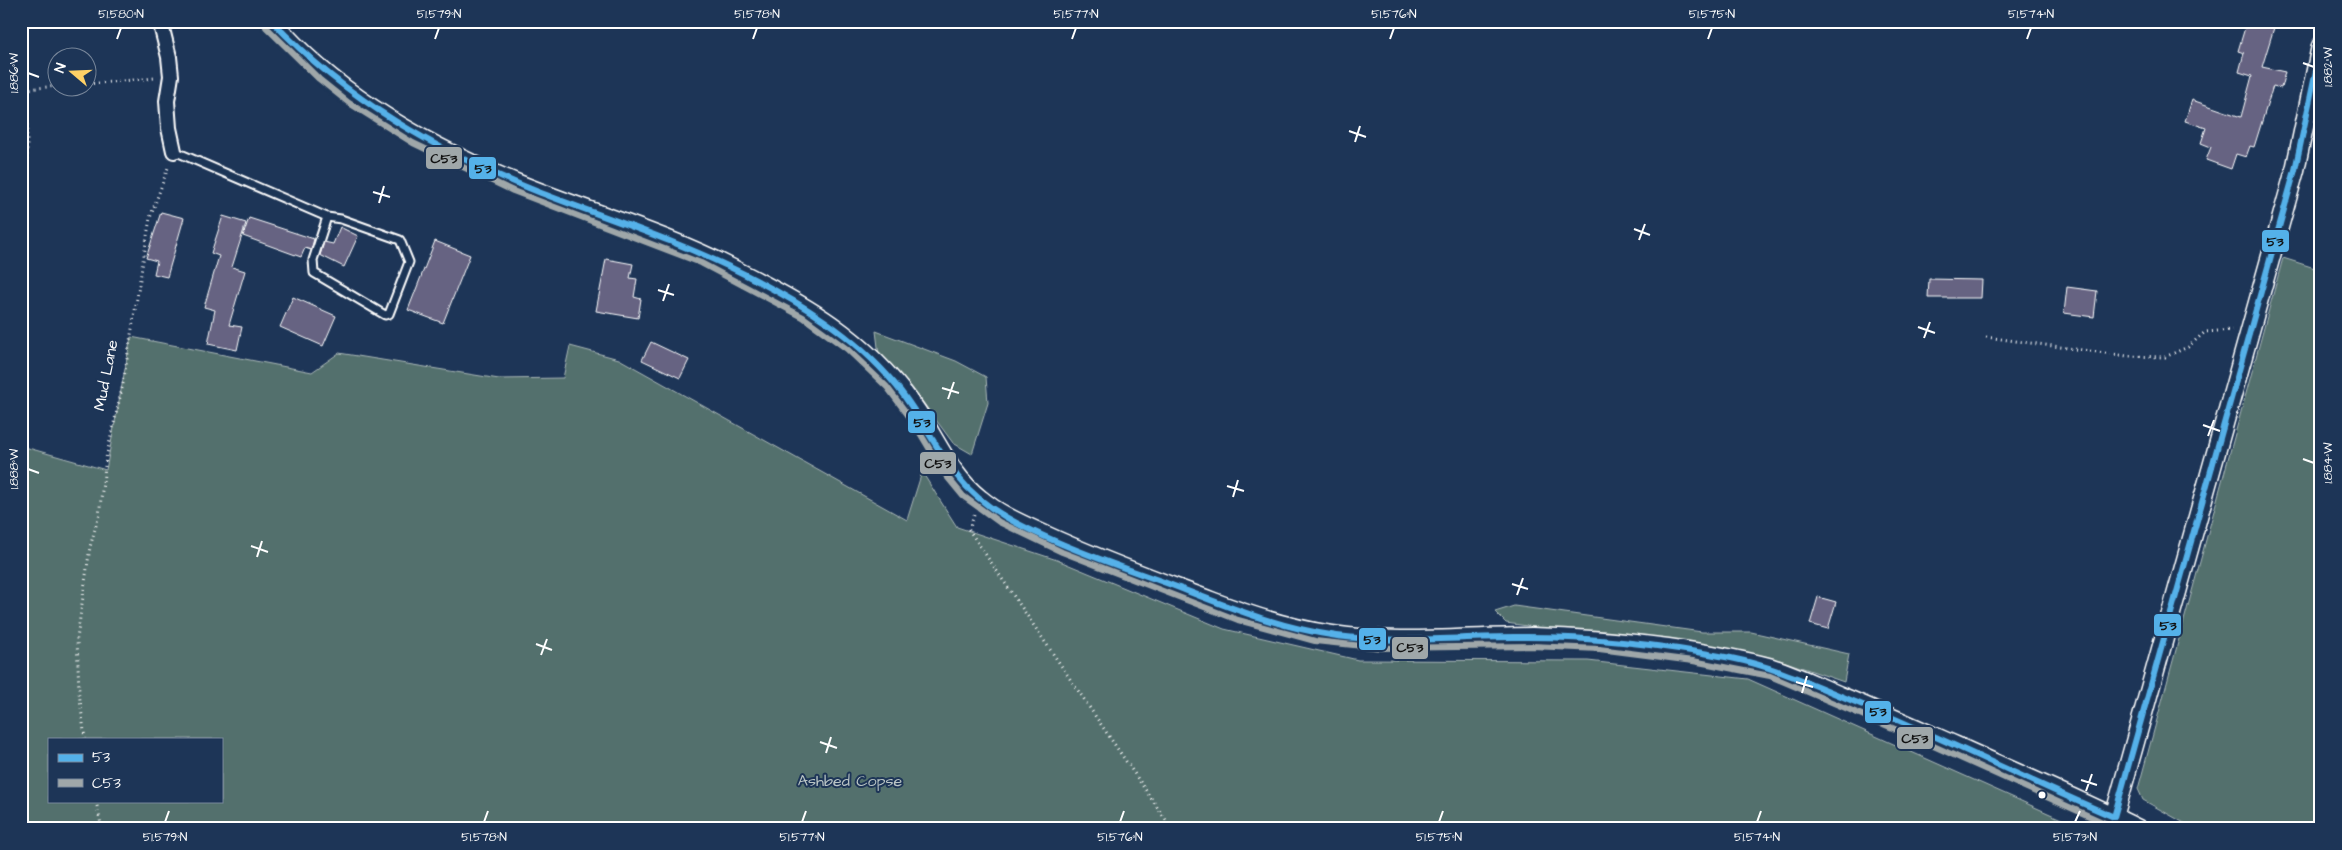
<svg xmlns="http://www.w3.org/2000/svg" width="2342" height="850" font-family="'Architects Daughter',sans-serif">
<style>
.green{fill:#536f6d;stroke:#a9b7b6;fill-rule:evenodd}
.building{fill:#666382;stroke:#fff}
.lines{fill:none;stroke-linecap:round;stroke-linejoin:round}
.service-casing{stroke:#fff;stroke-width:11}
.minor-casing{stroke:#fff;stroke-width:18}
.tertiary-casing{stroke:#fff;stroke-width:21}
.path{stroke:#fff;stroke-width:3;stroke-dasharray:1 4;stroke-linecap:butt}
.service{stroke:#1d3557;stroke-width:7}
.minor{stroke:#1d3557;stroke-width:14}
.tertiary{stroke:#1d3557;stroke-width:18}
.bus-1-casing{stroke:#1d3557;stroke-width:10}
.bus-2-casing{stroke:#1d3557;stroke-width:10}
.bus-1{stroke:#54b1e9;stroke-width:6}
.bus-2{stroke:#9fa7a9;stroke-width:6}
.ticks{fill:none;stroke:#fff;stroke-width:2}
.bus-dot{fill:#fff;stroke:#1d3557;stroke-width:2}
.labels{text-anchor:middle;stroke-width:4;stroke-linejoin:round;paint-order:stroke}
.street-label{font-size:16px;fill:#fff;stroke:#1d3557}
.park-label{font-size:16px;fill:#bac5c5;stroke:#1d3557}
.line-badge{stroke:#1d3557;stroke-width:2}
.pale-badge-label{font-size:14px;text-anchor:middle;font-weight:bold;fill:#111}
.neatline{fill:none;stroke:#fff;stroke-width:2}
.ticks-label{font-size:12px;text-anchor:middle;fill:#fff}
</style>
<rect width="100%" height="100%" fill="#1d3557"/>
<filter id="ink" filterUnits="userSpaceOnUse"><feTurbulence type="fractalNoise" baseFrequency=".02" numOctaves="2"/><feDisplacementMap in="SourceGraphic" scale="10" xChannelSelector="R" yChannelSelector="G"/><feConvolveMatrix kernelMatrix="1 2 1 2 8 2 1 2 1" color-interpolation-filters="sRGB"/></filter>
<g filter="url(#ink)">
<g class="green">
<polygon points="2283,258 2321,270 2321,829 2195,829 2143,800 2138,789"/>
<polygon points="876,331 956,361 986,377 988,403 972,454 953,443 911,386 879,355"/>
<path d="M131,337L312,372L339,353L499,379L563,378L570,346L619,359L907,520L922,472L957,527L1057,560L1224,629L1358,660L1588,661L1748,679L2068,822L2064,829H21V446L106,470ZM49,739H221V801H49Z"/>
<polygon points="1514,606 1702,632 1751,632 1849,654 1844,682 1786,662 1506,623 1495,612"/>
</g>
<g class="building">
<polygon points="2247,21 2276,21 2262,67 2285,72 2281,88 2273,86 2254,147 2250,146 2246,157 2236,154 2231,169 2206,160 2211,147 2201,143 2206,128 2185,121 2192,100 2241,117 2252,76 2239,72 2244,53 2238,51"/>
<polygon points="161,212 184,218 167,277 154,274 157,261 146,258"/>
<polygon points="223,216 246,223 232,267 245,271 229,325 242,327 237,350 208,344 215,310 204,307 219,256 211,253"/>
<polygon points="249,218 314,239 311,250 305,248 301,257 243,236"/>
<polygon points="340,227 358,236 344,267 320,255 324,242 333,244"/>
<polygon points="435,241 470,255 443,323 408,310"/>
<polygon points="606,259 633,264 630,278 637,279 634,297 641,299 638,318 596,311"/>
<polygon points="1929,279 1982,280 1981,298 1928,298"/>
<polygon points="2067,287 2097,291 2094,317 2064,313"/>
<polygon points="293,297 336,316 323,346 280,327"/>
<polygon points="651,342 689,360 680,378 642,360"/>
<polygon points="1818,597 1836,602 1828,629 1810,624"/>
</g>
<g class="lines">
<g class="service-casing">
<polyline id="service" points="174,151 327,217 341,219 400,240 409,262 389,314 385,315 314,273 313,260 327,217"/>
</g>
<g class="minor-casing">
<g id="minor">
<polyline points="160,21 169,57 171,76 167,101 169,128 174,151"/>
<polyline points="2096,829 2105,813"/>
</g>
</g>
<g class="tertiary-casing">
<g id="tertiary">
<path d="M272,21C335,95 428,147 516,183C587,212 662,233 731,268C805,305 863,337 913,406C936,438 949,475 980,499C999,515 1023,525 1045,535C1099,560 1155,580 1211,601C1250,616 1291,629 1332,635C1399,645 1465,637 1532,637C1577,638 1623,642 1668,648C1703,653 1738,659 1772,668C1795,675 1817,686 1840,696C1879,712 1917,729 1956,746C2016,773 2078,799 2138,829"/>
<polyline points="2114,817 2295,170 2321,46"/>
</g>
</g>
<g class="path">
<polyline points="88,84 155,78"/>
<polyline points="21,255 27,216 27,89 58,86"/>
<polyline points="1986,337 2127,356 2165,357 2188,347 2205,332 2232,330"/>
<polyline points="974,515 969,530 1172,829"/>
<polyline points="85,739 79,692 77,639 90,547 99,515 106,458 123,384 150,218 169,165"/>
<polyline points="96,801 102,829"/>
</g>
<use href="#service" class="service"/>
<use href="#minor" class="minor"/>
<use href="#tertiary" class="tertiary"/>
<g class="bus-1-casing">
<g id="bus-1">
<path d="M272,21C347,101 440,153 541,193C609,219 678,241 744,274C799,302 853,334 894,383C919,412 934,447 958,477C984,510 1024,528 1062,544C1097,559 1133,571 1169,584C1224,605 1278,628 1337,636C1396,644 1455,637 1514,637C1587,636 1659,644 1731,658C1776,667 1816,686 1858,703C1944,739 2028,780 2114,817"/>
<polyline points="2114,817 2295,170 2321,47"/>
</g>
</g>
<g class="bus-2-casing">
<polyline id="bus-2" points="266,27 319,79 349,103 413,143 513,191 701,263 803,317 847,349 887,387 914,423 944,473 963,496 999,522 1062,552 1238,620 1315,641 1382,648 1532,646 1599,649 1693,661 1770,676 1909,735 2118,829"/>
</g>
<use href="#bus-1" class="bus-1"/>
<use href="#bus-2" class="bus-2"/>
</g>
</g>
<path class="ticks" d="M117,39L121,28M435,39L439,28M753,39L757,28M1072,39L1076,28M1390,39L1394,28M1708,39L1712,28M2027,39L2031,28M2303,63L2314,67M28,73L39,77M1349,131L1366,137M1355,142L1360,126M373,192L390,197M379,203L384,186M1634,229L1650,235M1639,240L1645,224M658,290L674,295M663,301L669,284M1918,327L1935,333M1924,338L1930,322M942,388L959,393M948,399L954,382M2203,425L2220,431M2208,436L2214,420M2303,459L2314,463M28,469L39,473M1227,486L1244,491M1233,497L1238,480M251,546L268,552M257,557L262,541M1512,584L1528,589M1517,595L1523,578M536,644L552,650M541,655L547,639M1796,682L1813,687M1802,693L1807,676M820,742L837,748M826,753L831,737M2081,780L2097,785M2086,791L2092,774M165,822L169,811M484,822L488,811M802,822L806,811M1120,822L1124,811M1439,822L1443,811M1757,822L1761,811M2075,822L2080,811"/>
<circle class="bus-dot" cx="2042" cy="795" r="4.5"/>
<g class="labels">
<g class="street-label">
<text transform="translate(105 375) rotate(-79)" y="6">Mud Lane</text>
</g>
<g class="park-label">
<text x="850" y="786">Ashbed Copse</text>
</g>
</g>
<g class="line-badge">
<rect x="425" y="146" width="38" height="24" rx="5" fill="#9fa7a9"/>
<rect x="468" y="156" width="29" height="24" rx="5" fill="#54b1e9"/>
<rect x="2261" y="229" width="29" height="24" rx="5" fill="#54b1e9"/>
<rect x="907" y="410" width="29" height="24" rx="5" fill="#54b1e9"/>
<rect x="919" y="451" width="38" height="24" rx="5" fill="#9fa7a9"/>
<rect x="2153" y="613" width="29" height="24" rx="5" fill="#54b1e9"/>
<rect x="1358" y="627" width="29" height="24" rx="5" fill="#54b1e9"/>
<rect x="1391" y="636" width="38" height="24" rx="5" fill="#9fa7a9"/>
<rect x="1864" y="700" width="28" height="24" rx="5" fill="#54b1e9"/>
<rect x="1896" y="726" width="38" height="24" rx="5" fill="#9fa7a9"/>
</g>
<g class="pale-badge-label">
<text x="444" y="163">C53</text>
<text x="483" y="173">53</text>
<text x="2275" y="246">53</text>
<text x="922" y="427">53</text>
<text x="938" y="468">C53</text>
<text x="2168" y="630">53</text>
<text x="1372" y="644">53</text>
<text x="1410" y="652">C53</text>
<text x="1878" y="716">53</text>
<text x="1915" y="743">C53</text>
</g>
<rect width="2342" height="850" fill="none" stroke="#1d3557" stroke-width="55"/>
<rect x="48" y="738" width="175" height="65" fill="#1d3557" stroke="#77869a"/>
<rect x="58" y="754" width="25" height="8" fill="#54b1e9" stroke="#77869a"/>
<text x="92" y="762" font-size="15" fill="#ffffff">53</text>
<rect x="58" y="779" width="25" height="8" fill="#9fa7a9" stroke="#77869a"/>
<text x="92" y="788" font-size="15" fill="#ffffff">C53</text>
<g transform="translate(72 72) rotate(289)"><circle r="24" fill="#1d3557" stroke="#77869a"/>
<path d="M0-4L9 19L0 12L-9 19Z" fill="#ffd166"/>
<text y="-8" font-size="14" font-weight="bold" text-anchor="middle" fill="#ffffff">N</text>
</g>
<rect x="28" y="28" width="2286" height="794" class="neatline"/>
<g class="ticks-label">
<text x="121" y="18">51.580°N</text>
<text x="439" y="18">51.579°N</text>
<text x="757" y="18">51.578°N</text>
<text x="1076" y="18">51.577°N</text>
<text x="1394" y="18">51.576°N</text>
<text x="1712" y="18">51.575°N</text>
<text x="2031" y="18">51.574°N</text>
<text transform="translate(2328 67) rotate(-90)" y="4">1.882°W</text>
<text transform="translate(14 73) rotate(-90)" y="4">1.886°W</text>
<text transform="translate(2328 463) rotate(-90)" y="4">1.884°W</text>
<text transform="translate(14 469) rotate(-90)" y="4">1.888°W</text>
<text x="165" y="841">51.579°N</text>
<text x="484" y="841">51.578°N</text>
<text x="802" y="841">51.577°N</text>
<text x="1120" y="841">51.576°N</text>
<text x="1439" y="841">51.575°N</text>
<text x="1757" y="841">51.574°N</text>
<text x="2075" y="841">51.573°N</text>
</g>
</svg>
